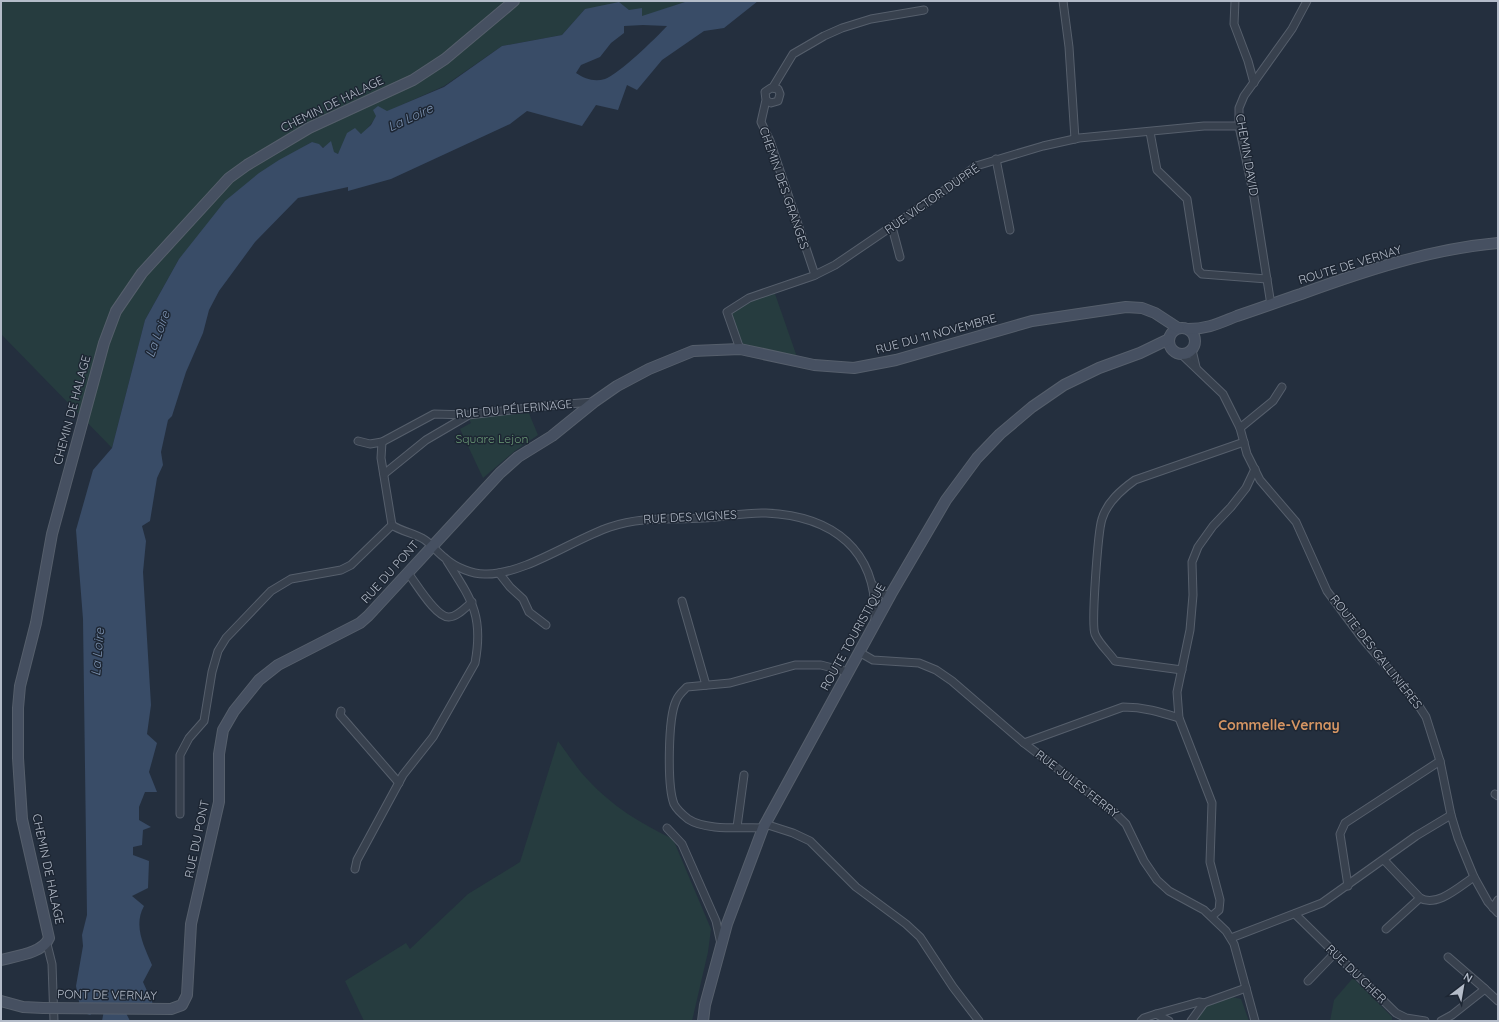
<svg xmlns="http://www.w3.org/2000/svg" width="1499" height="1022" font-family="Quicksand,sans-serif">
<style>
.green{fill:#263c3f}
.water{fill:#394c67;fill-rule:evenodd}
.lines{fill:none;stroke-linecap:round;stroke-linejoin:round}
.street-casing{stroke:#565f6c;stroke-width:9}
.secondary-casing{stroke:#565f6c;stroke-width:12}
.street{stroke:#38414e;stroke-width:7}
.secondary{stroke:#465061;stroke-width:10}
.secondary-bridge-casing{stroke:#565f6c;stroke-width:12;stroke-linecap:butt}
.secondary-bridge{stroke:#465061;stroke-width:10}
.labels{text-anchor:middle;stroke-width:3;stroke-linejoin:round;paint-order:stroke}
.street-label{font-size:12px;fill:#b4bcc9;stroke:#1d2633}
.park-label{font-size:12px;fill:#6b9a76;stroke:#1d2633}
.water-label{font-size:13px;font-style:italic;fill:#7c92b1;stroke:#1d2633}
.quarter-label{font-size:14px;font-weight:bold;fill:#d59563;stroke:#1d2633}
</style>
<rect width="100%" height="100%" fill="#242f3e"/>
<g class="green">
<polygon points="1,1 688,1 642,17 629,10 585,9 562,35 502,46 444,86 377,116 364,133 361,134 355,129 338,154 312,142 305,146 179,259 145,320 112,448 1,334"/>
<polygon points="774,291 797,357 743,344 731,314 750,301"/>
<polygon points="528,411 538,435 516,450 483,478 460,429 471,423 469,419"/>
<path d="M558,741C568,754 577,769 588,780C612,806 641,824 673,839L711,929L708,952L692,1021H364L345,981L406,943L410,949L468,894L520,862Z"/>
<polygon points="1353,978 1392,1017 1392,1021 1330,1021 1334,1000"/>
<polygon points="1232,997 1241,999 1249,1021 1196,1021 1207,1005"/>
</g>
<path class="water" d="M688,1H758L724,28L704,31L662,60L637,90L627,85L618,110L596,105L582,126L527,111L510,124L391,179L348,191V187L298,198L255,242L219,291L209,310L203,333L186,372L172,416L168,420L161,452L163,465L157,478L150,521L142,526L146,541L143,572L151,705L147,734L157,743L149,772L157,792H145L139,807V820L151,827L143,830L142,845L133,847V855L149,861L148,888L132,896L144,906C133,926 144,946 152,965L143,982L153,1004L126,1013L130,1021H102L105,1005L90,1015L81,1012L76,986L83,946L82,935L87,915L83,619L76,530L93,470L112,448L145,320L179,259L225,201L259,173L279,160L312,142L319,144L323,148L331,141L334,152L338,154L347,133L355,128L361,134L371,125L376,116L373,110L378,106L387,111L444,87L502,46L562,35L585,9L619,2L629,10L642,8V16ZM643,25L667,26C656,38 619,74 605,79C594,82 585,79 576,73L581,65L600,57L611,43L624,33V26Z"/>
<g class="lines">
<g class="street-casing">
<g id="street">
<polyline points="1063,1 1069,47 1075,139"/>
<polyline points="1235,1 1234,24 1248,61 1254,83"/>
<polyline points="773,87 793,54 824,36 842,28 871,19 924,10"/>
<polyline points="766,100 771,103 778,101 780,94 778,89 771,88 765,92 766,100 761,122 770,141 815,275"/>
<polyline points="1150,132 1157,170 1187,199 1198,270 1202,274 1267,279"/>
<polyline points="996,159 1010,230"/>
<polyline points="892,227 900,257"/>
<polyline points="1271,305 1254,197 1239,126 1239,108 1244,96 1292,29 1307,1"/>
<polyline points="740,349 727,312 749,298 813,276 835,265 938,195 976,166 1043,146 1079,138 1204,126 1239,126"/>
<polyline points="1192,350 1196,367"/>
<polyline points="1181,354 1223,394 1240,428 1247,454 1260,480 1296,522 1327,591 1362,638 1415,700 1426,717 1440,761 1451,815 1458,838 1474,877 1488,902 1498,913"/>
<polyline points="1240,428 1273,401 1282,387"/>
<polyline points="358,441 370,444 382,442 434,414 468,415 554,405 594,402"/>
<path d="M382,442L381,458L392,525C402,532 415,533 425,540C432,545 438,553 445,558C455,567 473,575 487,574C525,574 574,539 610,527C643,516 670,520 703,518C724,517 746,512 766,513C833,516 878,550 875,621"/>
<polyline points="384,474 426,440 467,416"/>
<path d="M408,573C416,583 436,618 449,617C457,617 466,607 472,602"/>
<polyline points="499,573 510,587 523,599 529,612 546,625"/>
<polyline points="873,585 885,595 891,594"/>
<polyline points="682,601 706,685"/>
<polyline points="859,652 873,660 919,663 936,670 952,681 1024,743 1114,812 1126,824 1144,861 1157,880 1169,891 1204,910 1226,931 1234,944 1255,1021"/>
<path d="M1182,670L1115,661C1109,652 1099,644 1095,634C1091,625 1098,531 1102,519C1107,502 1121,490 1135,480L1244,442"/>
<polyline points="341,711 340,715 399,783"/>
<path d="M1024,743L1123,707C1144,707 1160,712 1179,718"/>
<polyline points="1495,794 1498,796"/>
<polyline points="180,814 180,755 189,738 204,721 212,672 218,651 226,638 271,591 291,579 341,570 351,565 392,525"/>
<polyline points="765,824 793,833 810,841 856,887 906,924 920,937 953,987 979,1021"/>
<polyline points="737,827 744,775"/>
<polyline points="667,828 682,844 716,921 721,944"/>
<path d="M763,828C742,827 706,831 688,819C683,815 677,810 674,804C667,786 668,718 676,701C678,695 683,691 687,687L730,683L795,665H821L848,672"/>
<path d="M1384,860L1420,898C1437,908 1460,886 1474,877"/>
<path d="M355,869L357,860L403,775L433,737L475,663C484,615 471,599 447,561"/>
<polyline points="1348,886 1340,834 1345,823 1440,761"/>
<polyline points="1493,908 1498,900"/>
<polyline points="1295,914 1396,1013 1406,1018 1425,1021"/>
<polyline points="1212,916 1219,910 1220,900 1210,862 1212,803 1179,718 1177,692 1190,630 1193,595 1192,562 1198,547 1213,526 1231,507 1246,488 1255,469"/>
<polyline points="1386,929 1420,898"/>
<polyline points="1231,938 1322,903 1416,836 1451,815"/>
<polyline points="47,944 52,964 54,1021"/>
<polyline points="1448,957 1485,989"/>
<polyline points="1308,981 1334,954"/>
<polyline points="1156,1014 1199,1002 1204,1003"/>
<polyline points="1141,1021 1144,1018 1156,1014 1169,1021"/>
<polyline points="1191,1021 1204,1003 1246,988"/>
<polyline points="1441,1021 1452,1015 1485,989 1498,1001"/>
</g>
</g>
<g class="secondary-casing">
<g id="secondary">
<circle cx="1182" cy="341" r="13"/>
<path d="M1188,329C1208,329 1219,323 1237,316C1258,309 1280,301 1301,294C1364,271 1430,249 1498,243"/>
<path d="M1,960C16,956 43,953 49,938L22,819L18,758V708L20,686L36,623L52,534L104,343L116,311L142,273L229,178L247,165L309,128L413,80L445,59L514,1"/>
<polyline points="1,1001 23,1007 43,1008"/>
<polyline points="171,1009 182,1005 187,995 191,924 219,802 219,754 223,730 234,711 259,680 278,665 360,623 368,616 500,473 518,457 552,436 594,402 617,386 649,369 693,351 740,349 814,365 854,368 896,360 1032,321 1126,307 1142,308 1155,313 1178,328"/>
<polyline points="703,1021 705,1005 727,924 763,828 891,594 946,500 977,458 1000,434 1032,407 1064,385 1099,368 1140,353 1169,339"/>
</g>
</g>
<use href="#street" class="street"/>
<use href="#secondary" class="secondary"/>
<g class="secondary-bridge-casing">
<polyline id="secondary-bridge" points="43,1008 171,1009"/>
</g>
<use href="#secondary-bridge" class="secondary-bridge"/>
</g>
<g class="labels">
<g class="street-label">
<text transform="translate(332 104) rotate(-26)" y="4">CHEMIN DE HALAGE</text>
<text transform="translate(1247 155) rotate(80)" y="4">CHEMIN DAVID</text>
<text transform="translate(784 188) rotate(71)" y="4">CHEMIN DES GRANGES</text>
<text transform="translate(932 199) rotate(-35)" y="4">RUE VICTOR DUPRÉ</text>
<text transform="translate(1350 265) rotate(-17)" y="4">ROUTE DE VERNAY</text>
<text transform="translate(936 334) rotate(-15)" y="4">RUE DU 11 NOVEMBRE</text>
<text transform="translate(514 409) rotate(-5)" y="4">RUE DU PÉLERINAGE</text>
<text transform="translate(72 410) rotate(-75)" y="4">CHEMIN DE HALAGE</text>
<text transform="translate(690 517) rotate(-3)" y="4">RUE DES VIGNES</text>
<text transform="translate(390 572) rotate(-48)" y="4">RUE DU PONT</text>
<text transform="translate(853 637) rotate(-61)" y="4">ROUTE TOURISTIQUE</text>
<text transform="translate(1376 652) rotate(52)" y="4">ROUTE DES GALLINIÈRES</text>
<text transform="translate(1077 784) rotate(38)" y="4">RUE JULES FERRY</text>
<text transform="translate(197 839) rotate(-78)" y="4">RUE DU PONT</text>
<text transform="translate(48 869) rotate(78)" y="4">CHEMIN DE HALAGE</text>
<text transform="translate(1356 974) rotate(44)" y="4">RUE DU CHER</text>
<text transform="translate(107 995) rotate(1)" y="4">PONT DE VERNAY</text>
</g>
<g class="park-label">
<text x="492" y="443">Square Lejon</text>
</g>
<g class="water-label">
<text transform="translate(410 117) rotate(-25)" y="5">La Loire</text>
<text transform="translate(157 334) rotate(-70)" y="5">La Loire</text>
<text transform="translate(97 652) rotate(-85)" y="5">La Loire</text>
</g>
<g class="quarter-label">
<text x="1279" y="730">Commelle-Vernay</text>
</g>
</g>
<rect width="1499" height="1022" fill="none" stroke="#b4bcc9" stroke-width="4"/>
<g transform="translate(1463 986) rotate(31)" stroke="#1d2633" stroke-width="3" paint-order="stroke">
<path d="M0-3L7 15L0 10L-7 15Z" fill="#b4bcc9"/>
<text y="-6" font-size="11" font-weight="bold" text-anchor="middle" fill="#b4bcc9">N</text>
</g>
</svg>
